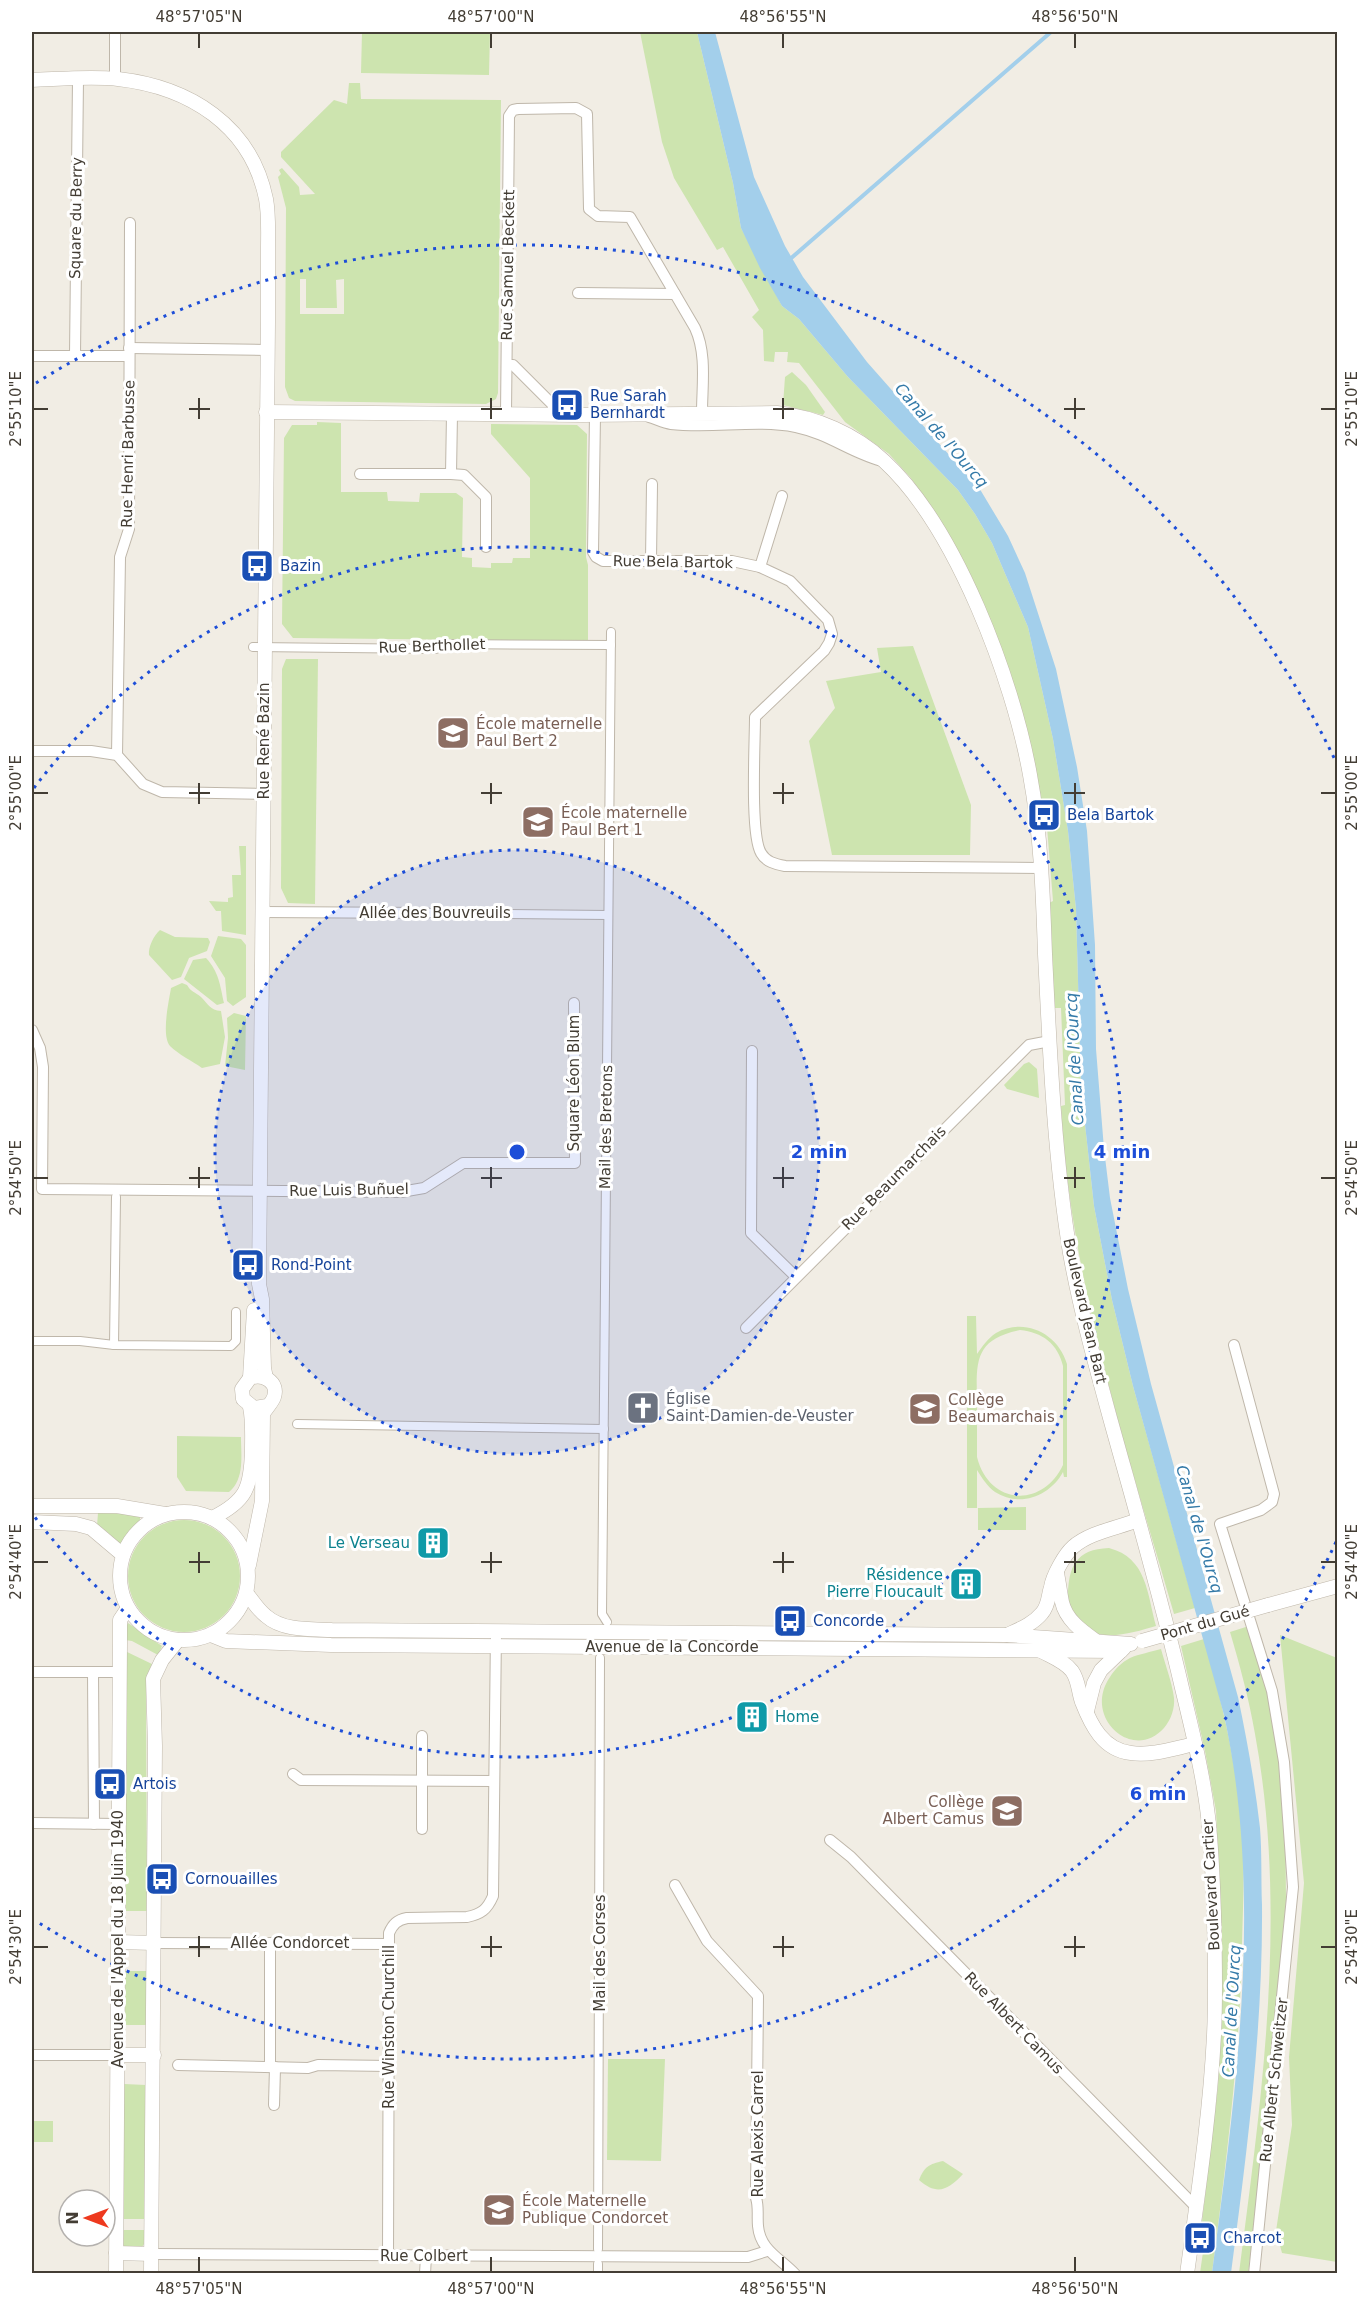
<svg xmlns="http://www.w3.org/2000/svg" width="1369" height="2305" font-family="'DejaVu Sans',sans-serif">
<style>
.green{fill:#cde4af;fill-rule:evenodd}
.water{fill:#a3cfeb}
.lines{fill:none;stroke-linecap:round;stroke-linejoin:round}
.stream{stroke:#a3cfeb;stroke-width:4}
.pedestrian-casing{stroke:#bfb7aa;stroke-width:10}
.minor-casing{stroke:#bfb7aa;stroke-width:12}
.tertiary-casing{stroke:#bfb7aa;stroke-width:15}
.pedestrian{stroke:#fff;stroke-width:8}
.minor{stroke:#fff;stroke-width:10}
.tertiary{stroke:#fff;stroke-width:14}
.tertiary-bridge-casing{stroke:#bfb7aa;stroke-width:15;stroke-linecap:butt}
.tertiary-bridge{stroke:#fff;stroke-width:14}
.ticks{fill:none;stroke:#433d34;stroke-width:2}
.ring{fill:none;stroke:#1d4ed8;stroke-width:3;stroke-dasharray:3 6}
.labels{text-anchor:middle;stroke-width:6;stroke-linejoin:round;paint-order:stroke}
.street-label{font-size:15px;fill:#433d34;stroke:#fff}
.transit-label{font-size:15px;fill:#164399;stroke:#fff;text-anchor:start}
.education-label{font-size:15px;fill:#785e54;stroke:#fff;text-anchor:start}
.worship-label{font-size:15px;fill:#5b616d;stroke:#fff;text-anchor:start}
.culture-label{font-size:15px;fill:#0d838f;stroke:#fff;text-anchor:end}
.water-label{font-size:16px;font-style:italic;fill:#347aa8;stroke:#fff}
.centre{fill:#1d4ed8;stroke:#fff;stroke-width:3}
.ring-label{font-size:18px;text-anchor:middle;font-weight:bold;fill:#1d4ed8;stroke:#fff;stroke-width:6;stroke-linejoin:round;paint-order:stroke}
.neatline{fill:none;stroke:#433d34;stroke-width:2}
.ticks-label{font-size:15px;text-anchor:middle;fill:#433d34}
</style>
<rect width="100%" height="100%" fill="#f1ede4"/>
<g class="green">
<polygon points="362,32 490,32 489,75 361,73"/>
<path d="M640,32H697L733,183L741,228L782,306L799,319L848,377L958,490L975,514L992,543L1028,627L1053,739L1068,831L1076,909L1081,1088L1094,1206L1112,1300L1133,1386L1195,1608L1174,1614C1126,1447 1070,1280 1061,1106L1065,1105L1061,1008H1054L1049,903L1053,901L1047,827L1049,826L1046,811H1042L1016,690L992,625L953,543L933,509L910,477L889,454L845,422L799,363L787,362L788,352H775L774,362L764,361L763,330L752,317L759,310L723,247L717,250L674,178L662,142Z"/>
<path d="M349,83H360L361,99L501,100L498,393L496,399L486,404L295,401L289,398L285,387L286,208L278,177L281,174L279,170L282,168L299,187L300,195L315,194L281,157V152L334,100L347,104ZM300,279H306V308H337L336,280L344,279V314H300Z"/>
<polygon points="792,372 806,385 825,412 823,415 783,405 785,377"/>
<polygon points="317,422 341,423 341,492 387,492 388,501 419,502 420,493 456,493 463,498 462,557 472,558 472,567 491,568 491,563 512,563 513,558 530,558 530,478 491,434 491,424 577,425 587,434 586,557 588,565 588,641 293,638 282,624 284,438 292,425 317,425"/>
<polygon points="913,646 971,805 970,855 832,855 809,741 835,708 826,681 881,672 877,648"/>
<polygon points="286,659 318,659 315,904 288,903 281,888 282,669"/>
<polygon points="239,846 246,846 246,935 222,931 221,911 216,911 209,901 228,902 228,898 233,897 232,875 241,875"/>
<path d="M160,930L175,937L208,938L210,942L207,951L189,958L181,977L172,980L149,955C148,947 154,935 160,930Z"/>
<polygon points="218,936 241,939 246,945 246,997 233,1006 227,1001 225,978 211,956"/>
<path d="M206,958C219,972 220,985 224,1003L217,1005L184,979L193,960Z"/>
<path d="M182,983L187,985C191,992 195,992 201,997C208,1004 210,1010 221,1011L225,1037L220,1064L202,1068C192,1061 178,1054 170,1046C161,1035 169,1001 171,988Z"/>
<polygon points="234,1013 246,1016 245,1070 225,1066 228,1038 227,1018"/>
<polygon points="1029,1062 1037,1069 1039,1098 1007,1089 1004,1085 1024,1064"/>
<path d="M967,1316H976L977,1354C982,1347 988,1338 996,1333C1024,1317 1058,1333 1067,1364V1477H1064L1063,1472C1050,1496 1020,1508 995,1492C987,1486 982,1478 977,1470V1508H967ZM1020,1330C1042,1332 1058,1344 1063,1366V1465C1042,1509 989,1505 977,1457C977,1438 977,1419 977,1400C976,1361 975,1339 1020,1330Z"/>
<path d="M177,1436L241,1437C241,1455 245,1479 229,1492L186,1491L177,1477Z"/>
<polygon points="1026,1507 1026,1530 978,1530 978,1508"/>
<polygon points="98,1513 136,1514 140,1516 140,1520 121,1543 118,1543 106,1531 97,1526"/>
<circle cx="184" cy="1576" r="56"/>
<path d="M1109,1548C1147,1558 1147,1593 1156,1626C1132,1633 1098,1644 1078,1623C1072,1617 1069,1605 1065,1598L1068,1597C1068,1567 1076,1549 1109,1548Z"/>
<polygon points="128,1623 162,1646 158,1655 132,1641 125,1640 126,1627"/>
<path d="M1249,1626L1271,1699L1285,1799L1286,1900L1260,2180L1248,2274L1239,2273C1262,2096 1288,1912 1255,1734C1249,1699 1240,1666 1230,1632Z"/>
<polygon points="1280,1635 1337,1658 1337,2262 1282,2253 1276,2231 1292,2125 1289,2057 1304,1883"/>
<path d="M1204,1639C1222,1701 1236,1762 1242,1826C1245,1865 1243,1905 1242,1944C1240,2055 1226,2164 1212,2273H1200L1206,2231L1201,2230L1218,2086L1222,1994L1220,1903L1216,1811L1205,1751L1181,1646Z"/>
<path d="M1161,1649C1165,1664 1172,1682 1174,1698C1175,1708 1171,1720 1164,1728C1133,1763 1082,1717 1110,1677C1115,1669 1122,1662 1130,1658C1139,1654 1151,1652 1161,1649Z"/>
<polygon points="125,1651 152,1664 148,1673 146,1686 147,1911 125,1911"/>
<rect x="125" y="1971" width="22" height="54"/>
<polygon points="608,2059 665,2059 661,2161 607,2160"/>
<polygon points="124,2084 146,2085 145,2219 122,2219"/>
<rect x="32" y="2121" width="21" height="21"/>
<path d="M943,2161L963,2174C948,2190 937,2196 919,2180C924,2167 929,2164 943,2161Z"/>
<polygon points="123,2230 145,2230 145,2243 141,2248 127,2248 123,2245"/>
</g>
<path class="water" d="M697,32H715L754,177L785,246L803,277L867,362L981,491L1008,536L1025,573L1056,669L1077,767L1087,831L1095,945L1096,1049L1104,1149L1110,1198L1128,1289L1151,1384L1238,1697C1247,1740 1255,1784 1260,1828C1262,1853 1261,1879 1262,1905C1263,2029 1247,2151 1231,2273H1212C1236,2090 1264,1899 1224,1715L1133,1386L1112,1300L1094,1206L1081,1088L1076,909L1068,831L1053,739L1028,627L992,543L975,514L958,490L848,377L799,319L782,306L760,268L741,228L733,183Z"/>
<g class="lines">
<polyline class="stream" points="789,260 1051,32"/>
<g class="pedestrian-casing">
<g id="pedestrian">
<polyline points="253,647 436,649 445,644 611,645"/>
<polyline points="427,913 608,915"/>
<polyline points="32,1341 80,1341 114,1345 231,1346 236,1341 236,1312"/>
<polyline points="114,1345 116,1197"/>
<polyline points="297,1424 604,1429"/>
<polyline points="607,1622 602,1614 611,632"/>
<polyline points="598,2249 600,1658"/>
<polyline points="598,2264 598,2274"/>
</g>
</g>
<g class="minor-casing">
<g id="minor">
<polyline points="115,79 115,32"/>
<polyline points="578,293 675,294"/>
<polyline points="129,348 267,350"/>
<polyline points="32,356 129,356"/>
<polyline points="75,356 78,79"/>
<polyline points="507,365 513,365 553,405 553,414"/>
<polyline points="452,414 451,474 464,475 486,497 486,547"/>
<path d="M506,414L509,116L513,110L518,109L576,108L587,114L589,209L598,216L630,217L695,328C707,354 702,385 702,413"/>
<path d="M595,415L593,552L596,557L603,561H732L760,567L790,581L828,620L832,634L829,643L824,651L755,717C755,743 750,835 761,853C766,862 775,864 785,866L1041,868"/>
<path d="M649,417C656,419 664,423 671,424C712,429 755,419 796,427C830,434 854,455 886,462"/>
<polyline points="360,474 451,474"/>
<polyline points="651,561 652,484"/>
<polyline points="760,567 782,496"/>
<polyline points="32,751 91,751 117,755 143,784 162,792 263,794"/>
<polyline points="117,755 120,557 129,529 130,223"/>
<polyline points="262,912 427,913"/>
<polyline points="32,1030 40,1048 43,1067 42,1189 401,1192 424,1188 463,1163 575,1163 574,1003"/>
<polyline points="752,1051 751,1233 795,1276"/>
<polyline points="746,1328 1029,1045 1050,1041"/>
<polyline points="1234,1345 1274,1494 1272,1502 1261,1510 1220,1524 1272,1691 1284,1762 1293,1887 1254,2274"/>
<polyline points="32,1672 119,1672"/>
<polyline points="93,1672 94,1824"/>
<polyline points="293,1774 301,1780 494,1781"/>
<polyline points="32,1823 118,1824"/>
<polyline points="422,1829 422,1736"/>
<polyline points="830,1840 851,1857 1196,2207"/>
<path d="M675,1885L707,1941L758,1996L756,2198C759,2207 757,2216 758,2226C760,2250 780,2258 795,2274"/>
<polyline points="154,1943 389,1944"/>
<polyline points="32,2055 118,2055"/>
<polyline points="178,2065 308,2068 318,2065 389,2066"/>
<polyline points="270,2067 270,1943"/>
<polyline points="274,2105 275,2067"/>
<polyline points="152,2254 748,2257 767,2251"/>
<path d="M388,2256L389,1933C393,1924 397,1920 407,1918L467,1917C481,1914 487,1910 493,1896L496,1631"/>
<polyline points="425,2274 426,2256"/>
</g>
</g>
<g class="tertiary-casing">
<g id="tertiary">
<path d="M32,80C60,79 90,76 118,79C189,87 251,125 266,199C269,215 268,232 268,249C268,273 268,298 268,322L259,1284L262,1299L264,1368L266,1378"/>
<path d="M266,412L583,415L777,413C816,417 855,434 884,461C956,527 1013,680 1030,775C1041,834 1043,894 1045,954C1050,1054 1054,1154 1070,1253C1080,1309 1095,1363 1110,1418C1135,1508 1161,1597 1182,1688C1192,1730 1203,1773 1208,1816C1212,1849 1213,1882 1214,1915C1215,1955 1216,1995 1214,2035C1210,2115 1198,2194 1187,2274"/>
<polyline points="250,1378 254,1310"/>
<polyline points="32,1506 117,1506 165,1514"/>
<circle cx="184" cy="1576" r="64"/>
<path d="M212,1518C247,1501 251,1487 252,1450C252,1435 253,1421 250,1407"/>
<polyline points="32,1522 76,1524 91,1528 123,1555"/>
<path d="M249,1565L262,1501L263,1414C266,1408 272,1403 274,1397C279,1382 263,1373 250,1378L242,1389L243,1399L254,1408L267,1406"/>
<path d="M1057,1573C1059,1583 1060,1592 1062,1602C1066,1620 1082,1631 1096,1641"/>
<path d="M247,1594C253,1601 258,1610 266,1616C283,1631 310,1629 332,1630L1007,1635L1131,1644"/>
<polyline points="1268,1605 1338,1586"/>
<polyline points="211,1635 226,1641 331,1645 1121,1651"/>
<path d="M1007,1635C1020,1629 1033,1624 1042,1613C1049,1605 1048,1596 1051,1587C1053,1575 1065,1554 1073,1547C1090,1532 1118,1528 1138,1520"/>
<path d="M1041,1651C1052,1657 1064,1661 1072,1671C1079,1681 1078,1691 1082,1702C1091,1725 1103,1750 1131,1753C1152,1756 1175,1748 1195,1744"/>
<polyline points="1087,1711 1094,1683 1101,1670 1124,1648"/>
<polyline points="118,1942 154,1943"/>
<polyline points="118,2055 154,2055"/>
<polyline points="116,2253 152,2254"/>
<polyline points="116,2274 120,1643 120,1620 128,1608"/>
<polyline points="151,2274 155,1746 153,1679 162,1660 178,1640"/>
</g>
</g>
<use href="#pedestrian" class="pedestrian"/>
<use href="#minor" class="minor"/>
<use href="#tertiary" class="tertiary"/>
<g class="tertiary-bridge-casing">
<polyline id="tertiary-bridge" points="1142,1641 1268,1605"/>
</g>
<use href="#tertiary-bridge" class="tertiary-bridge"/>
</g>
<path class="ticks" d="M199,33V48M491,33V48M783,33V48M1075,33V48M199,398V419M491,398V419M783,398V419M1075,398V419M33,409H48M189,409H210M481,409H502M773,409H794M1064,409H1085M1321,409H1336M199,783V804M491,783V804M783,783V804M1075,783V804M33,793H48M189,793H210M481,793H502M773,793H794M1064,793H1085M1321,793H1336M199,1167V1188M491,1167V1188M783,1167V1188M1075,1167V1188M33,1178H48M189,1178H210M481,1178H502M773,1178H794M1064,1178H1085M1321,1178H1336M199,1552V1573M491,1552V1573M783,1552V1573M1075,1552V1573M33,1562H48M189,1562H210M481,1562H502M773,1562H794M1064,1562H1085M1321,1562H1336M199,1936V1957M491,1936V1957M783,1936V1957M1075,1936V1957M33,1947H48M189,1947H210M481,1947H502M773,1947H794M1064,1947H1085M1321,1947H1336M199,2257V2272M491,2257V2272M783,2257V2272M1075,2257V2272"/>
<circle cx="517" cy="1152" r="302" fill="#1d4ed8" fill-opacity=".12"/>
<g class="ring">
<circle cx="517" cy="1152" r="302"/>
<path d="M34 788A605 605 0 1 1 34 1516"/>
<path d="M1336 1542A907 907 0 0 1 36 1921M36 383A907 907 0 0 1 1336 762"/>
</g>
<defs>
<g id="bus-square" transform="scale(1.725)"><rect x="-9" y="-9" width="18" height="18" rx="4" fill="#1a4fb4" stroke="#fff"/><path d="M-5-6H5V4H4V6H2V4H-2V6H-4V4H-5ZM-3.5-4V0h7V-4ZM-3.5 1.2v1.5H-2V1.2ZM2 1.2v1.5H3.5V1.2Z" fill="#fff"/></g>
<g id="school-square" transform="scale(1.725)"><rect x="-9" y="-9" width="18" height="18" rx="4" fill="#8d6e63" stroke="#fff"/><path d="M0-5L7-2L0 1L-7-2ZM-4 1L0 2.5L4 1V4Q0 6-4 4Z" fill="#fff"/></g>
<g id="church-square" transform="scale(1.725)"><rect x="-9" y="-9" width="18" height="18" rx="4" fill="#6b7280" stroke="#fff"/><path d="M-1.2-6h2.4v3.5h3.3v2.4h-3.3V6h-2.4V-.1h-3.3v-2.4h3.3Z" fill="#fff"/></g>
<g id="building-square" transform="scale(1.725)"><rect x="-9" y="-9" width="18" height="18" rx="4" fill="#0f9aa8" stroke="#fff"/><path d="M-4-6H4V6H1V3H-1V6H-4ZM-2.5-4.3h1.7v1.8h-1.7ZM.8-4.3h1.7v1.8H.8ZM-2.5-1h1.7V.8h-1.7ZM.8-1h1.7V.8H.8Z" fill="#fff"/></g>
</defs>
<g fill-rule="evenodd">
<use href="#bus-square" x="567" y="405"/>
<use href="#bus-square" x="257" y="566"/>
<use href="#school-square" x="453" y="733"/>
<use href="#bus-square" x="1044" y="815"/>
<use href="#school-square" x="538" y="822"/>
<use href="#bus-square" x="248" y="1265"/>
<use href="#church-square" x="643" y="1408"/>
<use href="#school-square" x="925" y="1409"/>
<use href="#building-square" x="433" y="1543"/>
<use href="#building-square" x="966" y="1584"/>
<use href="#bus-square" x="790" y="1621"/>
<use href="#building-square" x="752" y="1717"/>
<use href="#bus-square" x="110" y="1784"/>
<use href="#school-square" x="1007" y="1811"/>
<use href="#bus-square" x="162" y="1879"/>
<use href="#school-square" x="499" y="2210"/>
<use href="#bus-square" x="1200" y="2238"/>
</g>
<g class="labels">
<g class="street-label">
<text transform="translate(76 218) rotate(-89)" y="5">Square du Berry</text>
<text transform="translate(508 265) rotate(-89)" y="5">Rue Samuel Beckett</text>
<text transform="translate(128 454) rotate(-89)" y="5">Rue Henri Barbusse</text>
<text transform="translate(673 562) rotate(1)" y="5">Rue Bela Bartok</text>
<text transform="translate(432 646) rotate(-2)" y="5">Rue Berthollet</text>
<text transform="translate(264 741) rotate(-90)" y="5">Rue René Bazin</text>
<text x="435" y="918">Allée des Bouvreuils</text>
<text transform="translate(574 1083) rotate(-90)" y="5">Square Léon Blum</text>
<text transform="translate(606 1127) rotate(-89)" y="5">Mail des Bretons</text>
<text transform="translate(894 1178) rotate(-45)" y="5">Rue Beaumarchais</text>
<text transform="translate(349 1190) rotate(-1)" y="5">Rue Luis Buñuel</text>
<text transform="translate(1085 1311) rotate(77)" y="5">Boulevard Jean Bart</text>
<text transform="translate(1205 1623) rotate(-16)" y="5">Pont du Gué</text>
<text x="672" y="1652">Avenue de la Concorde</text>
<text transform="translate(1211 1885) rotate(-93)" y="5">Boulevard Cartier</text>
<text transform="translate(118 1939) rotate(-90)" y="5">Avenue de l'Appel du 18 Juin 1940</text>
<text x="290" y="1948">Allée Condorcet</text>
<text transform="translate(600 1953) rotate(-90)" y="5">Mail des Corses</text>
<text transform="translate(1014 2023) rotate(46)" y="5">Rue Albert Camus</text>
<text transform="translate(389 2027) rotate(-90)" y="5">Rue Winston Churchill</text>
<text transform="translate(1274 2080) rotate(-84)" y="5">Rue Albert Schweitzer</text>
<text transform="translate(758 2134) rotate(-90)" y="5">Rue Alexis Carrel</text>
<text x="424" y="2261">Rue Colbert</text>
</g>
<g class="transit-label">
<text x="590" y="401">Rue Sarah<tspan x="590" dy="17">Bernhardt</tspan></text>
<text x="280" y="571">Bazin</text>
<text x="1067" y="820">Bela Bartok</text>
<text x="271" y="1270">Rond-Point</text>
<text x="813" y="1626">Concorde</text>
<text x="133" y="1789">Artois</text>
<text x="185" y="1884">Cornouailles</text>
<text x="1223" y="2243">Charcot</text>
</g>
<g class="education-label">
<text x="476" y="729">École maternelle<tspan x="476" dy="17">Paul Bert 2</tspan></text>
<text x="561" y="818">École maternelle<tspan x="561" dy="17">Paul Bert 1</tspan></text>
<text x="948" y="1405">Collège<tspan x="948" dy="17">Beaumarchais</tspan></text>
<text x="984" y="1807" text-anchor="end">Collège<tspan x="984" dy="17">Albert Camus</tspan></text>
<text x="522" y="2206">École Maternelle<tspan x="522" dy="17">Publique Condorcet</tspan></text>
</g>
<g class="worship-label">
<text x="666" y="1404">Église<tspan x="666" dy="17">Saint-Damien-de-Veuster</tspan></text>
</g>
<g class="culture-label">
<text x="410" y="1548">Le Verseau</text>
<text x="943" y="1580">Résidence<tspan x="943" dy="17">Pierre Floucault</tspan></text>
<text x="775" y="1722" text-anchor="start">Home</text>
</g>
<g class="water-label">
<text transform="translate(942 435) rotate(49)" y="6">Canal de l'Ourcq</text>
<text transform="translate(1074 1059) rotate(-93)" y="6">Canal de l'Ourcq</text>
<text transform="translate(1200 1529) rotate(74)" y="6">Canal de l'Ourcq</text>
<text transform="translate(1231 2011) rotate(-87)" y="6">Canal de l'Ourcq</text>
</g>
</g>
<circle cx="517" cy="1152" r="9" class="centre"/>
<g class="ring-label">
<text x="819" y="1158">2 min</text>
<text x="1122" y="1158">4 min</text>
<text x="1158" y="1800">6 min</text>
</g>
<rect width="1369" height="2305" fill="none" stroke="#ffffff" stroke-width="66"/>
<g transform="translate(87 2218) rotate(270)"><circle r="28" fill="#ffffff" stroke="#b4b1ae" stroke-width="1.5"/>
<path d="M0-4.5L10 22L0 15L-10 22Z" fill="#ee391e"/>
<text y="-9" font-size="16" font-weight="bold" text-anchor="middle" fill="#433d34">N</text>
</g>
<rect x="33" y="33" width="1303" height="2239" class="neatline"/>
<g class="ticks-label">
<text x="199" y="22">48°57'05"N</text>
<text x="491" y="22">48°57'00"N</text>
<text x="783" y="22">48°56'55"N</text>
<text x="1075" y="22">48°56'50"N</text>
<text transform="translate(1352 409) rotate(-90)" y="5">2°55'10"E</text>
<text transform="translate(16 409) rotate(-90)" y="5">2°55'10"E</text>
<text transform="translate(1352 793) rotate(-90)" y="5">2°55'00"E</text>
<text transform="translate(16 793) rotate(-90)" y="5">2°55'00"E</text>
<text transform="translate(1352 1178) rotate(-90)" y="5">2°54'50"E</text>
<text transform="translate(16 1178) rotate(-90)" y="5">2°54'50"E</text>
<text transform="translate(16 1562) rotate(-90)" y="5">2°54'40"E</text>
<text transform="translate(1352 1562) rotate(-90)" y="5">2°54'40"E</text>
<text transform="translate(16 1947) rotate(-90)" y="5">2°54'30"E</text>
<text transform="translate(1352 1947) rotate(-90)" y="5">2°54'30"E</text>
<text x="199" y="2294">48°57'05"N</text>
<text x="491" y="2294">48°57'00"N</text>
<text x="783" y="2294">48°56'55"N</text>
<text x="1075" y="2294">48°56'50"N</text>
</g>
</svg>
